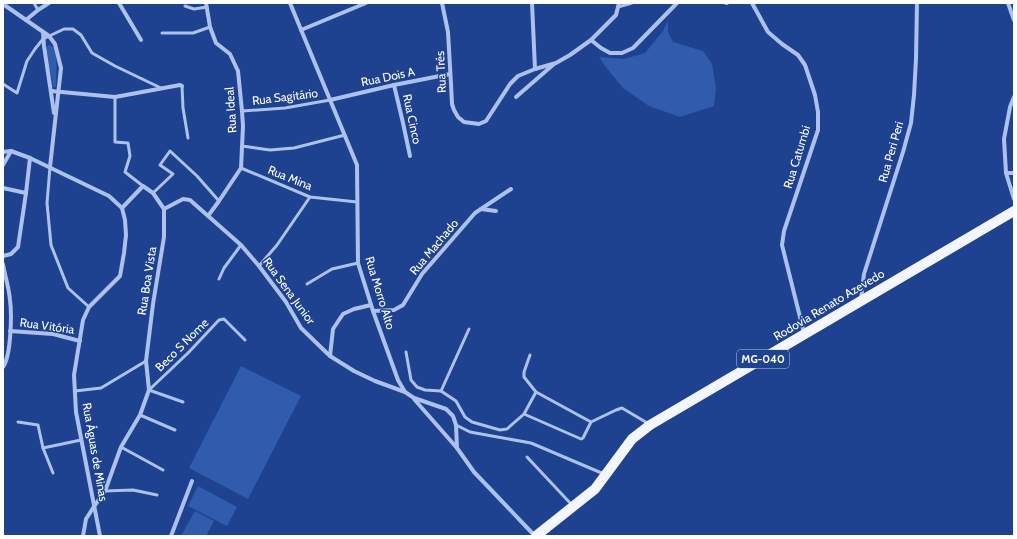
<svg xmlns="http://www.w3.org/2000/svg" width="1017" height="539" font-family="Cabin,sans-serif">
<style>
.green{fill:#315bad}
.lines{fill:none;stroke-linecap:round;stroke-linejoin:round}
.lane{stroke:#acc2ed;stroke-width:3}
.street{stroke:#acc2ed;stroke-width:4}
.primary{stroke:#f3f6ff;stroke-width:10}
.labels{text-anchor:middle;stroke-width:3;stroke-linejoin:round;paint-order:stroke}
.shield{fill:#1e428f;stroke:#bcc6dd;stroke-width:1}
.shield-label{font-size:11px;font-weight:bold;fill:#fff}
.street-label{font-size:12px;fill:#fff;stroke:#1e428f}
</style>
<rect width="100%" height="100%" fill="#1e428f"/>
<g class="green">
<polygon points="668,20 668,32 673,42 703,51 712,64 716,88 714,106 680,117 649,106 623,88 605,66 599,57 624,59 645,53 663,31"/>
<path d="M48,45C50,45 53,46 54,48C58,53 56,79 56,87H53L46,50Z"/>
<polygon points="241,366 301,396 248,499 189,468"/>
<polygon points="198,486 237,507 227,526 188,506"/>
<polygon points="195,511 214,521 206,536 181,536"/>
</g>
<g class="lines">
<g class="lane">
<polyline points="34,3 38,10"/>
<polyline points="185,6 194,9 207,7"/>
<polyline points="618,7 632,3"/>
<polyline points="162,33 193,33 210,27"/>
<polyline points="3,84 17,93 27,61 35,49 43,39 64,29 73,29 81,35 92,53 115,66 161,88"/>
<polyline points="182,86 183,108 188,138"/>
<polyline points="115,97 115,142 128,143 130,156 125,172 143,186"/>
<polyline points="242,111 285,108 330,100"/>
<polyline points="242,146 270,150 294,148 345,135"/>
<polyline points="50,167 47,203 51,245 68,288 89,307"/>
<polyline points="241,168 310,197 357,202"/>
<polyline points="153,193 173,174 160,165 170,151 197,176 219,201"/>
<polyline points="259,266 277,245 310,197"/>
<polyline points="219,279 224,268 241,245"/>
<polyline points="307,284 332,269 358,263"/>
<polyline points="469,329 441,391 456,401 465,417 472,422 500,430 507,429 524,414 581,439 583,438 591,422 616,410 622,408 649,424"/>
<polyline points="406,352 411,380 417,387 425,390 441,391"/>
<polyline points="530,355 524,372 524,377 536,392 591,422"/>
<polyline points="75,391 101,388 146,361"/>
<polyline points="183,402 149,390 188,353 219,320 224,319 245,340"/>
<polyline points="524,414 536,392"/>
<polyline points="140,415 175,430"/>
<polyline points="18,422 38,425 43,448 53,473"/>
<polyline points="456,425 470,432 531,443 604,474"/>
<polyline points="121,447 163,470"/>
<polyline points="43,448 81,440"/>
<polyline points="527,457 572,505"/>
<polyline points="105,491 133,490 157,495"/>
</g>
<g class="street">
<polyline points="119,3 141,40"/>
<polyline points="206,3 210,27 216,43 230,54 238,71 242,111 243,126 241,168 219,201 208,216"/>
<polyline points="290,3 357,165 358,263 373,311 398,380 405,392 414,398 446,409 453,416 456,425 457,448 474,472 535,536"/>
<polyline points="442,3 448,32 451,84 452,104 454,110 458,117 464,122 479,124 486,121 510,84 518,76 535,69 556,63 570,55 591,40 616,15 619,3"/>
<polyline points="532,3 535,69"/>
<polyline points="726,3 727,3"/>
<polyline points="752,3 768,32 782,44 798,55 805,65 815,95 818,112 818,130 784,231 782,245 804,333"/>
<polyline points="1008,3 1014,20"/>
<polyline points="3,4 49,36 55,44 61,68 50,167"/>
<polyline points="26,20 38,10 49,3"/>
<polyline points="301,30 366,3"/>
<polyline points="43,32 44,46 54,113"/>
<polyline points="591,40 601,48 610,53 622,53 633,48 677,3"/>
<polyline points="394,85 403,123 410,156"/>
<polyline points="51,91 115,97 180,85 182,86"/>
<polyline points="516,97 554,64"/>
<polyline points="1014,97 1010,107 1004,139 1006,173 1014,199"/>
<polyline points="330,100 394,85 450,74"/>
<polyline points="3,152 11,151 30,158 109,196 122,208 125,220 126,235 124,253 120,276 89,307 83,320 74,375 76,412 100,536"/>
<polyline points="3,165 11,151"/>
<polyline points="1006,173 1014,173"/>
<polyline points="3,188 26,193"/>
<polyline points="164,209 183,199 190,200 241,245 259,266 286,302 301,328 330,356 354,371 375,381 405,392"/>
<polyline points="481,209 496,211"/>
<polyline points="3,256 11,254 18,247 26,193 30,158"/>
<path d="M3,264C5,276 9,288 10,300C12,315 11,356 3,367"/>
<polyline points="861,299 864,274 903,152 911,123 914,95 916,59 917,3"/>
<polyline points="373,311 394,310 403,305 422,274 475,213 511,189"/>
<polyline points="10,331 53,334 80,341"/>
<polyline points="330,356 333,329 343,314 354,309 371,305"/>
<polyline points="414,399 457,448"/>
<polyline points="83,536 86,519 95,505 105,491 121,447 140,415 149,390 146,361 153,304 164,237 164,209 153,193 143,186 122,208"/>
<polyline points="171,536 192,481"/>
</g>
<path class="primary" d="M536,536L595,489L632,439L650,425C772,354 893,282 1014,211"/>
</g>
<g class="labels">
<rect class="shield" x="737" y="350" width="52" height="18" rx="3"/>
<g class="shield-label">
<text x="763" y="363">MG-040</text>
</g>
<g class="street-label">
<text transform="translate(441 72) rotate(-93)" y="4">Rua Trés</text>
<text transform="translate(388 77) rotate(-12)" y="4">Rua Dois A</text>
<text transform="translate(285 97) rotate(-7)" y="4">Rua Sagitário</text>
<text transform="translate(231 110) rotate(-94)" y="4">Rua Ideal</text>
<text transform="translate(412 119) rotate(78)" y="4">Rua Cinco</text>
<text transform="translate(891 152) rotate(-74)" y="4">Rua Peri Peri</text>
<text transform="translate(797 157) rotate(-73)" y="4">Rua Catumbi</text>
<text transform="translate(290 178) rotate(22)" y="4">Rua Mina</text>
<text transform="translate(434 247) rotate(-50)" y="4">Rua Machado</text>
<text transform="translate(147 281) rotate(-81)" y="4">Rua Boa Vista</text>
<text transform="translate(289 291) rotate(54)" y="4">Rua Sena Junior</text>
<text transform="translate(380 293) rotate(73)" y="4">Rua Morro Alto</text>
<text transform="translate(829 305) rotate(-31)" y="4">Rodovia Renato Azevedo</text>
<text transform="translate(47 326) rotate(8)" y="4">Rua Vitória</text>
<text transform="translate(182 345) rotate(-45)" y="4">Beco S Nome</text>
<text transform="translate(95 452) rotate(80)" y="4">Rua Águas de Minas</text>
</g>
</g>
<rect width="1017" height="539" fill="none" stroke="#ffffff" stroke-width="8"/>
</svg>
